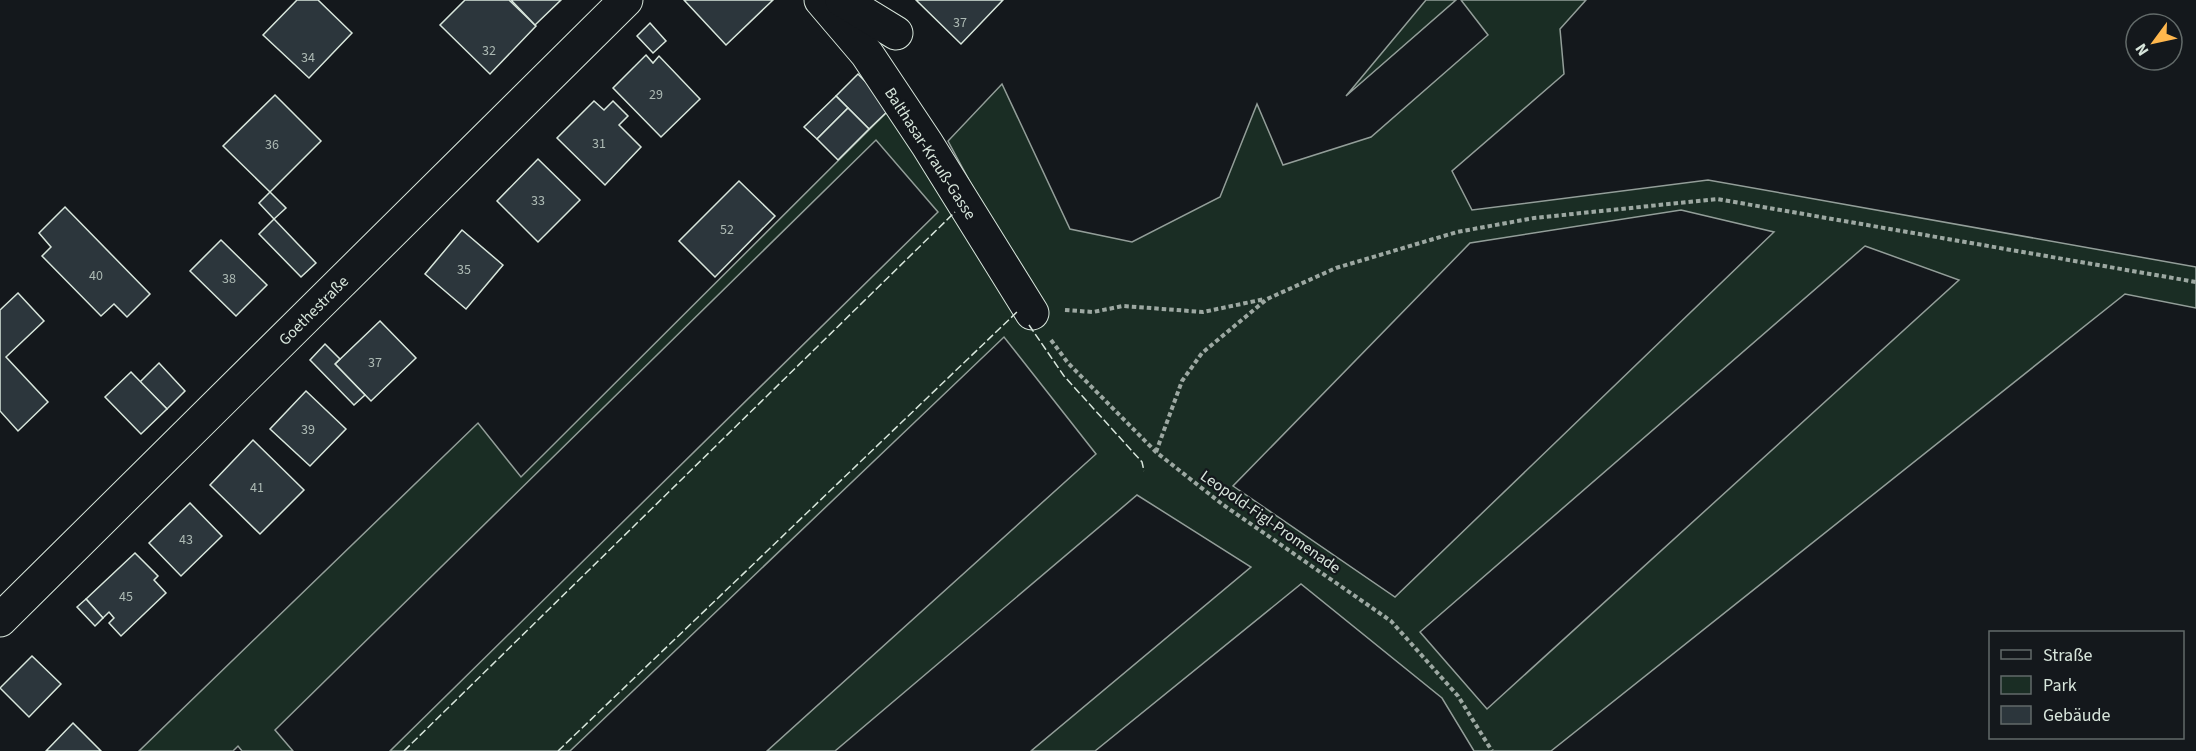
<svg xmlns="http://www.w3.org/2000/svg" width="2196" height="751" font-family="'Source Sans 3',sans-serif">
<style>
.green{fill:#1a2d24;stroke:#939e99;stroke-width:1.5;fill-rule:evenodd}
.building{fill:#2c363c;stroke:#d8e6dc;stroke-width:1.5}
.lines{fill:none;stroke-linecap:round;stroke-linejoin:round}
.minor-casing{stroke:#d8e6dc;stroke-width:35}
.path{stroke:#9da8a2;stroke-width:4;stroke-dasharray:4.5 3;stroke-linecap:butt}
.minor{stroke:#14181c;stroke-width:33}
.fence{stroke:#d8e6dc;stroke-width:1.5;stroke-dasharray:8 3;stroke-linecap:butt}
.labels{text-anchor:middle;stroke-width:4.5;stroke-linejoin:round;paint-order:stroke}
.number-label{font-size:14px;fill:#adbab4}
.street-label{font-size:16px;fill:#d8e6dc;stroke:#14181c}
</style>
<rect width="100%" height="100%" fill="#14181c"/>
<g class="green">
<polygon points="1426,0 1456,0 1346,96"/>
<path d="M1461,0H1586L1560,29L1564,74L1452,171L1472,210L1708,180L2196,267V308L2125,294L1551,751H1474L1442,698L1301,584L1095,751H1031L1251,567L1137,495L835,751H767L1096,454L1004,337L570,751H390L938,212L876,140L275,730L293,751H242L238,746L233,751H139L478,423L521,477L891,108L1002,241L948,141L1002,84L1070,229L1132,242L1220,197L1257,104L1283,165L1371,137L1488,35ZM1681,210L1774,232L1395,597L1233,486L1470,243ZM1865,246L1959,280L1487,709L1420,632Z"/>
</g>
<g class="building">
<polygon points="297,0 318,0 352,33 309,78 263,35"/>
<polygon points="465,0 509,0 536,26 490,74 440,25"/>
<polygon points="511,0 561,0 535,25"/>
<polygon points="684,0 773,0 726,45"/>
<polygon points="916,0 1003,0 961,44"/>
<polygon points="650,23 666,41 653,53 637,36"/>
<polygon points="646,55 653,63 659,56 700,99 661,137 613,88"/>
<polygon points="858,74 891,108 869,129 836,96"/>
<polygon points="275,95 321,141 270,192 223,146"/>
<polygon points="836,96 848,108 817,139 804,127"/>
<polygon points="594,101 604,110 613,101 628,116 619,125 641,147 605,185 557,138"/>
<polygon points="848,108 869,129 838,160 817,139"/>
<polygon points="538,159 580,200 538,242 497,201"/>
<polygon points="739,181 775,216 715,277 679,241"/>
<polygon points="270,192 286,208 274,219 259,203"/>
<polygon points="65,207 150,294 127,317 114,304 101,316 42,256 51,247 39,233"/>
<polygon points="274,219 316,263 301,277 259,234"/>
<polygon points="462,230 503,265 466,309 425,274"/>
<polygon points="221,240 267,285 236,316 190,271"/>
<polygon points="18,293 44,321 6,357 48,402 18,431 0,411 0,310"/>
<polygon points="380,321 416,358 371,401 335,364"/>
<polygon points="325,344 340,359 335,364 365,395 354,405 310,360"/>
<polygon points="159,363 185,391 167,409 140,382"/>
<polygon points="131,372 167,409 141,434 105,397"/>
<polygon points="306,391 346,429 310,466 270,429"/>
<polygon points="253,440 304,490 260,534 210,485"/>
<polygon points="190,503 222,536 181,576 149,543"/>
<polygon points="135,553 158,576 154,580 166,593 121,636 109,623 114,618 109,612 103,618 86,599"/>
<polygon points="86,599 103,618 95,626 77,607"/>
<polygon points="32,656 61,684 29,717 0,688"/>
<polygon points="73,723 101,751 46,751"/>
</g>
<g class="lines">
<g class="minor-casing">
<g id="minor">
<polyline points="821,0 867,54 927,144 1032,313"/>
<polyline points="842,0 896,33"/>
<polyline points="0,620 626,0"/>
</g>
</g>
<g class="path">
<polyline points="1065,310 1093,312 1123,306 1203,312 1265,299"/>
<polyline points="1051,340 1068,363 1156,452 1222,504 1391,621 1458,696 1492,751"/>
<polyline points="1156,452 1182,381 1202,353 1267,299 1336,268 1457,232 1534,218 1717,199 2196,282"/>
</g>
<use href="#minor" class="minor"/>
<g class="fence">
<polyline points="1029,325 1064,376 1142,462 1144,471"/>
<polyline points="404,751 955,212"/>
<polyline points="558,751 1018,311"/>
</g>
</g>
<g class="labels">
<g class="number-label">
<text x="960" y="27">37</text>
<text x="489" y="55">32</text>
<text x="308" y="62">34</text>
<text x="656" y="99">29</text>
<text x="599" y="148">31</text>
<text x="272" y="149">36</text>
<text x="538" y="205">33</text>
<text x="727" y="234">52</text>
<text x="464" y="274">35</text>
<text x="96" y="280">40</text>
<text x="229" y="283">38</text>
<text x="375" y="367">37</text>
<text x="308" y="434">39</text>
<text x="257" y="492">41</text>
<text x="186" y="544">43</text>
<text x="126" y="601">45</text>
</g>
<g class="street-label">
<text transform="translate(931 153) rotate(57)" y="6">Balthasar-Krauß-Gasse</text>
<text transform="translate(313 310) rotate(-45)" y="6">Goethestraße</text>
<text transform="translate(1271 521) rotate(35)" y="6">Leopold-Figl-Promenade</text>
</g>
</g>
<rect x="1989" y="631" width="195" height="108" fill="#14181c" stroke="#626a69" stroke-width="1.5"/>
<rect x="2001" y="650" width="30" height="9" fill="#14181c" stroke="#626a69" stroke-width="1.5"/>
<text x="2043" y="661" font-size="18" fill="#d8e6dc">Straße</text>
<rect x="2001" y="676" width="30" height="18" fill="#1a2d24" stroke="#626a69" stroke-width="1.5"/>
<text x="2043" y="691" font-size="18" fill="#d8e6dc">Park</text>
<rect x="2001" y="706" width="30" height="18" fill="#2c363c" stroke="#626a69" stroke-width="1.5"/>
<text x="2043" y="721" font-size="18" fill="#d8e6dc">Gebäude</text>
<g transform="translate(2154 42) rotate(237)"><circle r="28" fill="#14181c" stroke="#626a69" stroke-width="1.5"/>
<path d="M0-4.5L10 22L0 15L-10 22Z" fill="#ffb74d"/>
<text y="-9" font-size="16" font-weight="bold" text-anchor="middle" fill="#d8e6dc">N</text>
</g>
</svg>
